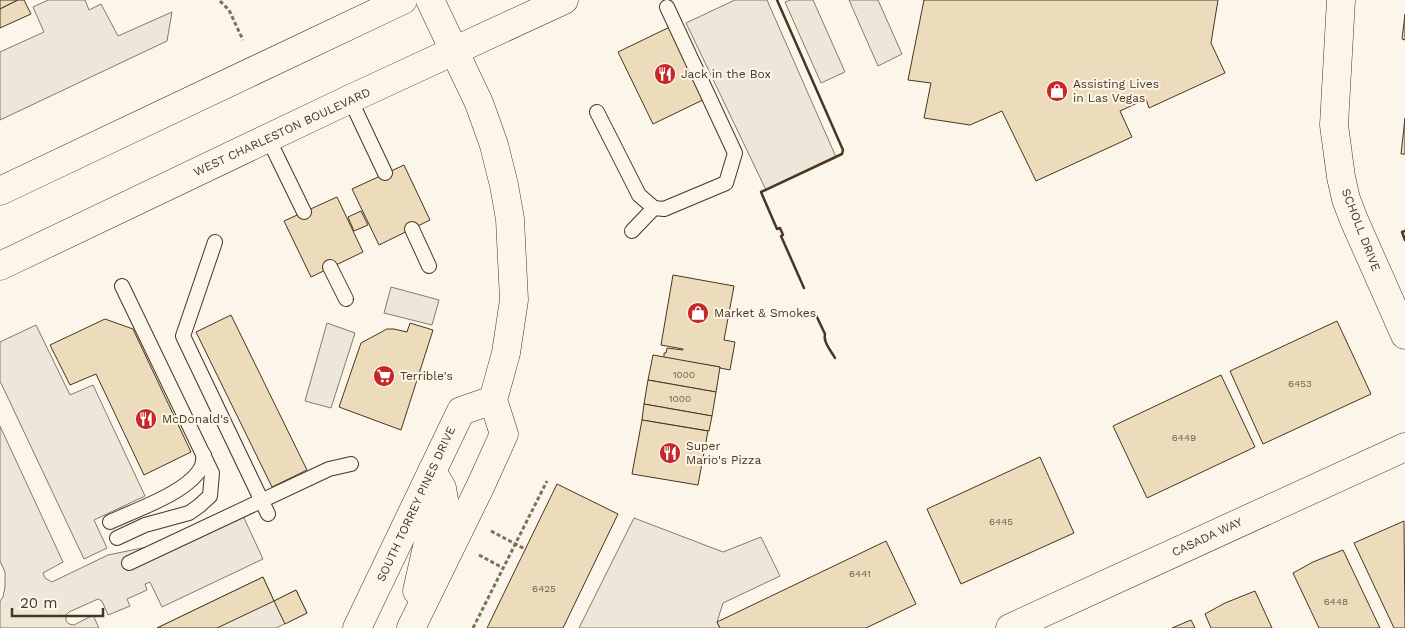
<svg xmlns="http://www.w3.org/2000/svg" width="1405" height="628" font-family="'Work Sans',sans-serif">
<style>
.parking{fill:#ede7d9;stroke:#887966}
.building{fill:#ecdcbc;stroke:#4a3520}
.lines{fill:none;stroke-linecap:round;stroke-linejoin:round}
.lane-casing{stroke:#4a3520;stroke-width:16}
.street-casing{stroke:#4a3520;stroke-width:29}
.secondary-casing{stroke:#4a3520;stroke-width:29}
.primary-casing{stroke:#4a3520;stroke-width:29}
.path{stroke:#7f6f5c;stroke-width:3;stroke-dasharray:4 2.5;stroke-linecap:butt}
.lane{stroke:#fbf6e9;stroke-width:14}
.street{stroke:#fbf6e9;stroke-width:28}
.secondary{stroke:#fbf6e9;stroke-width:28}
.primary{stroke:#fbf6e9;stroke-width:28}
.wall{stroke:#4a3520;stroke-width:2.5}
.labels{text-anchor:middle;stroke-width:4;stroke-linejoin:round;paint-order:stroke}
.number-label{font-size:10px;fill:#725f47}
.poi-label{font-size:12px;fill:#4a3520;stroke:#fbf6e9;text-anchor:start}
.street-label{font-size:12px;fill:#4a3520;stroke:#fbf6e9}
</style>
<rect width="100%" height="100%" fill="#fbf6e9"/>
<g class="parking">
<polygon points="48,0 85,0 89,10 101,4 118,36 172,12 167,41 0,120 0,52 44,32 33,7"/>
<polygon points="735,0 767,0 836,157 766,190 686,23"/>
<polygon points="791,0 813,0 845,72 821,83 785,2"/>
<polygon points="849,0 878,0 902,54 878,66"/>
<polygon points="391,287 439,300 432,325 384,313"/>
<polygon points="327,323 355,333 331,408 305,401"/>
<polygon points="36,325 70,395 93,385 145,496 94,520 107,548 84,559 0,381 0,342"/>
<polygon points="0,426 63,562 43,573 45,578 52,582 108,555 147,547 238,505 263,559 162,607 150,582 145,584 147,590 127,599 130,606 108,615 102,601 98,599 69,612 66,615 66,621 69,624 74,625 93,615 99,628 0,628 0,601 3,597 5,587 5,572 0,561"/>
<polygon points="634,518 723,552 761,537 780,576 723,603 717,622 720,628 579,628"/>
<polygon points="263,577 274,601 296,590 307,613 276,628 157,628"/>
</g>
<g class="building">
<polygon points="0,0 18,0 0,9"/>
<polygon points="18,0 24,0 31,14 0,28 0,9"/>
<polygon points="924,0 1218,0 1211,43 1225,73 1149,108 1146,99 1120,111 1132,137 1036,181 1002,111 970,125 924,118 931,83 908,80"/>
<polygon points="1405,14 1405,40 1402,39"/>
<polygon points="676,24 711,96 653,124 618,52"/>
<polygon points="1405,118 1405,154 1401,154"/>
<polygon points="404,165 430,220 379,245 352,189"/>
<polygon points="337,197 363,252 311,277 284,221"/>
<polygon points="361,211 368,225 354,231 348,217"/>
<polygon points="673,275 734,286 724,340 735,342 730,370 720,368 720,367 664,358 664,353 666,353 667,348 683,350 683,349 661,345"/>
<polygon points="231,315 307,470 272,487 196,332"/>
<polygon points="105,319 133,329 191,452 144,475 96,374 70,385 50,345"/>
<polygon points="1337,321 1371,394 1263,444 1230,371"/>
<polygon points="410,323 433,330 401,430 339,407 361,343 387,329 394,329 407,332"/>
<polygon points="653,355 720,367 716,392 648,380"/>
<polygon points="1221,375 1255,447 1147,498 1113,426"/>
<polygon points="648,380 716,392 712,416 644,404"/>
<polygon points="644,404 712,416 709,431 642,420"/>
<polygon points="642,420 708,431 698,485 632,474"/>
<polygon points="1040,457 1074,533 961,584 927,509"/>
<polygon points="557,484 618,514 563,628 487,628"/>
<polygon points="1404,521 1405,628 1394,628 1354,543"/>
<polygon points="886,541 916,604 866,628 720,628 717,622"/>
<polygon points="1343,550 1380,628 1319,628 1293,573 1313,562"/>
<polygon points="263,577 274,601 217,628 157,628"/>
<polygon points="296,590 307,613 285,624 274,601"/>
<polygon points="1255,591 1272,628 1211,628 1205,614 1225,603"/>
<polygon points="1191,620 1195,628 1172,628"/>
</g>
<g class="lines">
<g class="lane-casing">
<g id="lane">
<polyline points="350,99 385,173"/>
<polyline points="597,112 639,195 654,208 664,209 726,183 735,153 667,7"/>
<polyline points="268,138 304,212"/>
<polyline points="412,229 429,266"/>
<polyline points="632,231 654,208"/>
<polyline points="215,242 183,336 268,514"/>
<polyline points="330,267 346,299"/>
<path d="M110,522C135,510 190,492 202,466C203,463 203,458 204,455"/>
<polyline points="117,538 145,525 189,513 199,506 210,496 212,473 122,286"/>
<polyline points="129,563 329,469 351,464"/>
</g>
</g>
<g class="street-casing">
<g id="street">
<polyline points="1341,0 1334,125 1341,177 1346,199 1354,220 1405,335"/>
<polyline points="1010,628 1405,447"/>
</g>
</g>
<g class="secondary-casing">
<g id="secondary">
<polyline points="417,591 429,538 445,506 442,488 432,471"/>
<polyline points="357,628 461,411 493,400"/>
<polyline points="411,628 481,485 504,434 493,400 506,353 514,300 510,219 504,185 494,145 479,103 430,0"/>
</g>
</g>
<g class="primary-casing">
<g id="primary">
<polyline points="0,191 403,0"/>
<polyline points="0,266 350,99 564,0"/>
</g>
</g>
<g class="path">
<polyline points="220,1 229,10 243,40"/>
<polyline points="491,531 525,549"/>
<polyline points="479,555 503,568"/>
<polyline points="473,628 547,481"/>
</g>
<use href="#lane" class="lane"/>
<use href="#street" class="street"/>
<use href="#secondary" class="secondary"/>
<use href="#primary" class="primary"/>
<g class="wall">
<polyline points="777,0 843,150 842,154 761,192 777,229 780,228 783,235 781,236 804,288"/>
<polyline points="1405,231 1402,232 1405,240"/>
<path d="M816,315L825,334C823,342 831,351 835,358"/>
</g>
</g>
<defs>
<g id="restaurant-disc" transform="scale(1.125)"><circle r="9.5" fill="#c62828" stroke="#fbf6e9"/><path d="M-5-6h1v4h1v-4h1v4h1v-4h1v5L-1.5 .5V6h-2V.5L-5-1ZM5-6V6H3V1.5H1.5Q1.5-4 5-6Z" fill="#fff"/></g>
<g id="shop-disc" transform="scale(1.125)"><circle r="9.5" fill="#c62828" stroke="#fbf6e9"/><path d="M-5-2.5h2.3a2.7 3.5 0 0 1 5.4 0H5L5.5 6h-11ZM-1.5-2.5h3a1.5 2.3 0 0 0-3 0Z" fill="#fff"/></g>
<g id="supermarket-disc" transform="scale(1.125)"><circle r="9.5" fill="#c62828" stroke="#fbf6e9"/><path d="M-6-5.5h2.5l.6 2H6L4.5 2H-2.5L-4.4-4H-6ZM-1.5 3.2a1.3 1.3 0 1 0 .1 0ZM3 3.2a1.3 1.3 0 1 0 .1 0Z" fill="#fff"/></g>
</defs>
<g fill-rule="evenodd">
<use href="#restaurant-disc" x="665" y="74"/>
<use href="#shop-disc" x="1057" y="91"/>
<use href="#shop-disc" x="698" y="313"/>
<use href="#supermarket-disc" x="384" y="376"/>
<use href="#restaurant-disc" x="146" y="419"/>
<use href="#restaurant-disc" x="670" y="453"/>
</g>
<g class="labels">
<g class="number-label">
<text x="684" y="378">1000</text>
<text x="1300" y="387">6453</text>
<text x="680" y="402">1000</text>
<text x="1184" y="441">6449</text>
<text x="1001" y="525">6445</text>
<text x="860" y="577">6441</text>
<text x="544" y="592">6425</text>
<text x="1336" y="605">6448</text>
</g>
<g class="poi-label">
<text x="681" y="78">Jack in the Box</text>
<text x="1073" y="88">Assisting Lives<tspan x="1073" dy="14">in Las Vegas</tspan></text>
<text x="714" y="317">Market &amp; Smokes</text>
<text x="400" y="380">Terrible's</text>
<text x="162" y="423">McDonald's</text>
<text x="686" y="450">Super<tspan x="686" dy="14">Mario's Pizza</tspan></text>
</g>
<g class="street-label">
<text transform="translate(282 132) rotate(-25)" y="4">WEST CHARLESTON BOULEVARD</text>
<text transform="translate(1361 230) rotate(69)" y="4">SCHOLL DRIVE</text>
<text transform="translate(416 504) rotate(-65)" y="4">SOUTH TORREY PINES DRIVE</text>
<text transform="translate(1207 537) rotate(-25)" y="4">CASADA WAY</text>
</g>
</g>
<path d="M12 608v8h91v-8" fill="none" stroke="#4a3520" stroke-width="2.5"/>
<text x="20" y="608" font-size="15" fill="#4a3520" stroke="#fbf6e9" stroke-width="4" paint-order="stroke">20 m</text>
</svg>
